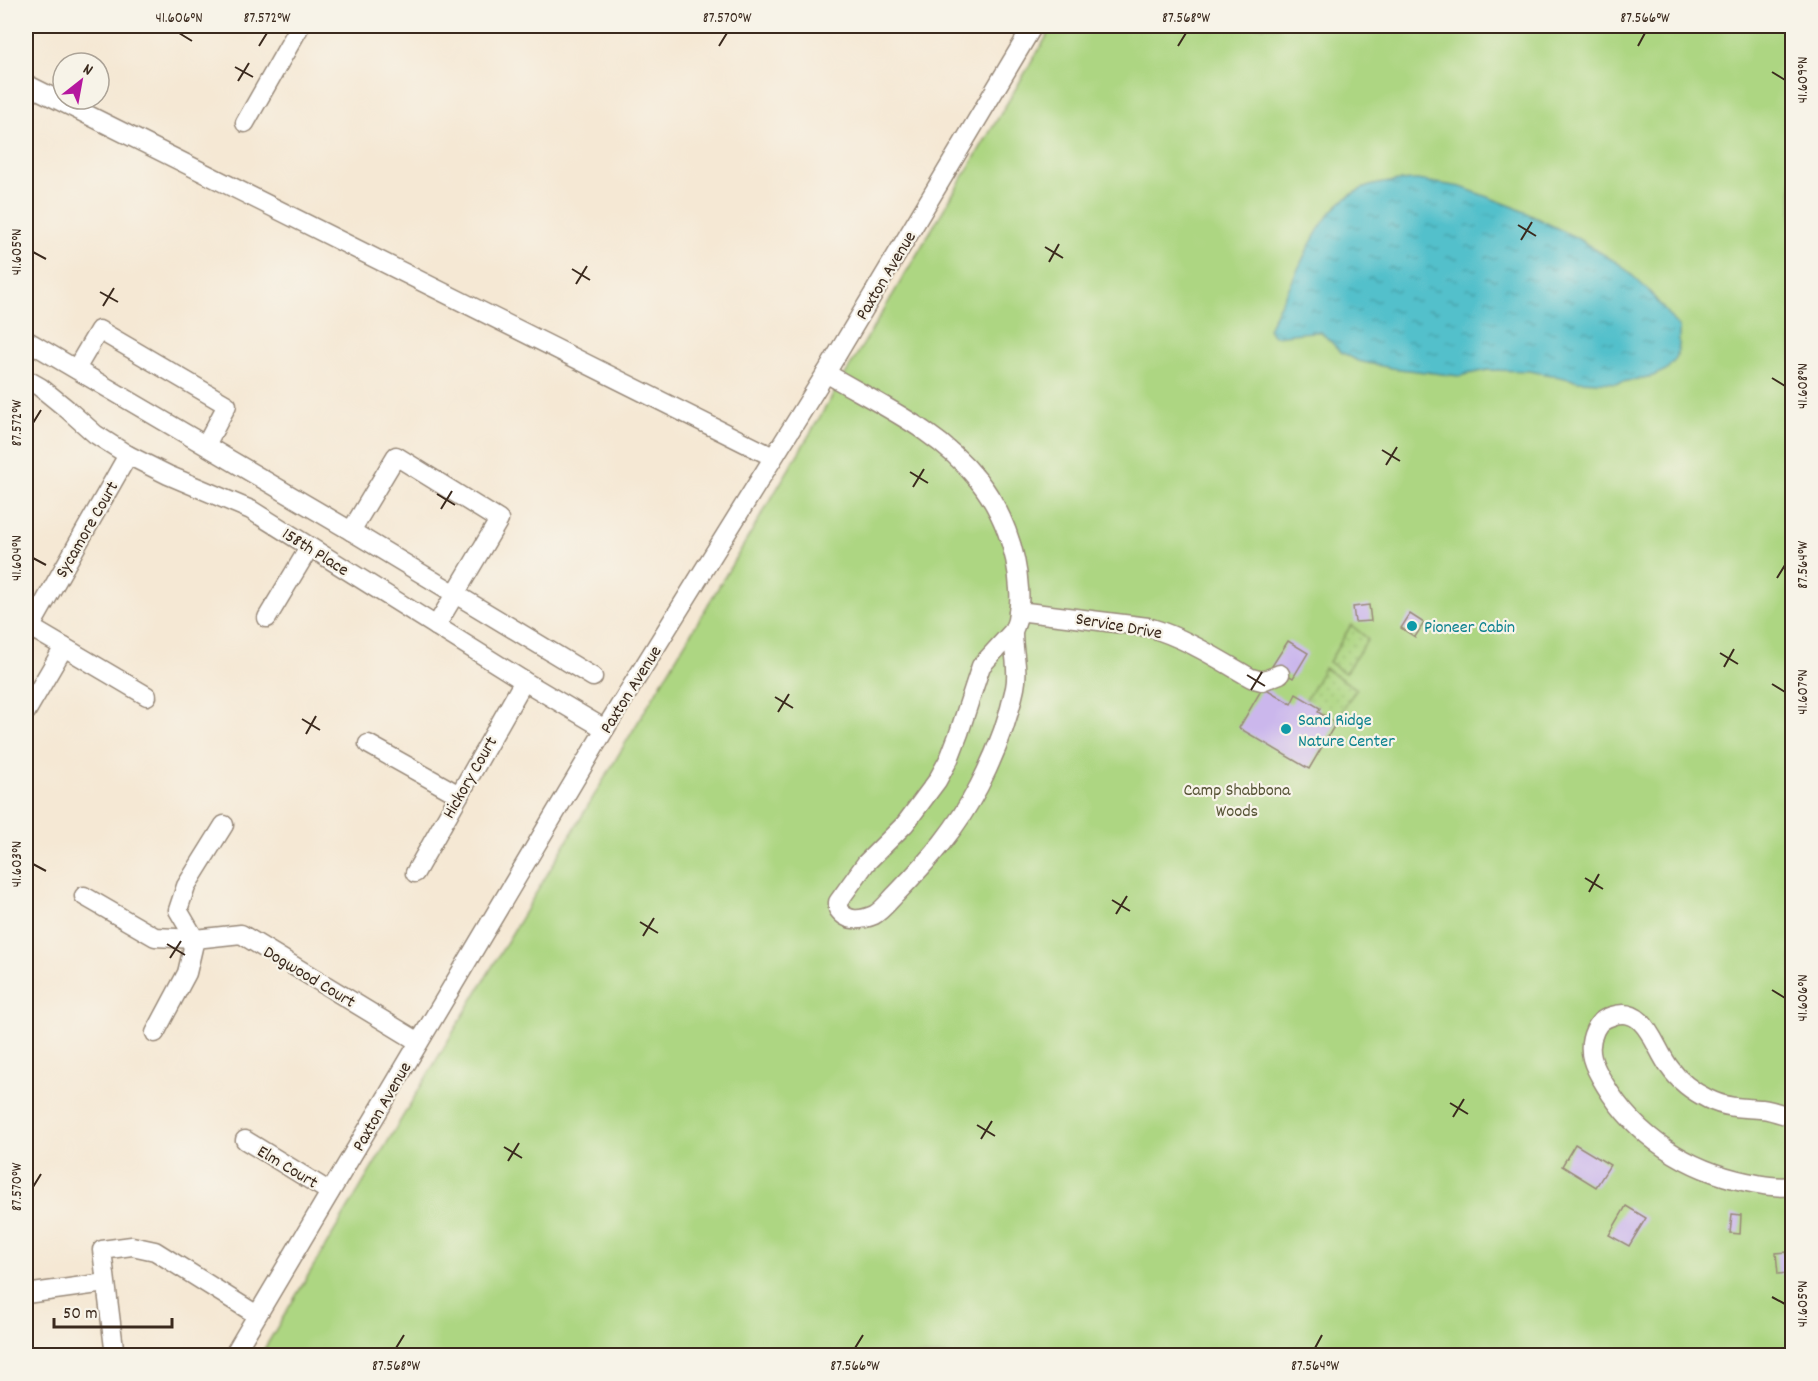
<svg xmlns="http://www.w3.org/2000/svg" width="1818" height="1381" font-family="Dekko,sans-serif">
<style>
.park{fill:#add682;stroke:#748050;stroke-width:1.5}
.garden{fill:url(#garden-dots);stroke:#748050;stroke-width:1.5}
.water{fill:url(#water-ripples);stroke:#477574;stroke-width:1.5}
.building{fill:#cbb7ec}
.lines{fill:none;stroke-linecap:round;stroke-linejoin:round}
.minor-casing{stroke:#988979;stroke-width:21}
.minor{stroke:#fff;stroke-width:18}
.ticks{fill:none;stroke:#3b2a1e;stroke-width:2}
.culture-dot{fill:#0f9aa8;stroke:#f7f3e8;stroke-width:2}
.labels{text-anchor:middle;stroke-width:4.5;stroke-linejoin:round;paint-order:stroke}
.street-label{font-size:18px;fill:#3b2a1e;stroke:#f7f3e8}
.culture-label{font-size:18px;fill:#0d838f;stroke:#f7f3e8;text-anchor:start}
.park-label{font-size:18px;fill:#585537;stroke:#f7f3e8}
.neatline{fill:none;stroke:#3b2a1e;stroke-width:2}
.ticks-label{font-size:15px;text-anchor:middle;fill:#3b2a1e}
</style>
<defs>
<pattern id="garden-dots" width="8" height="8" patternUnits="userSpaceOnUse" patternTransform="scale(1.5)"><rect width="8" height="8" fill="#add682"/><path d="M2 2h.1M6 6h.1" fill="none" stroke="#96b870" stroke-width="1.8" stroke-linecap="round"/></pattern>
<pattern id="water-ripples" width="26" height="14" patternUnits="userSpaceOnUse" patternTransform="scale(1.5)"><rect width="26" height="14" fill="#53c0cb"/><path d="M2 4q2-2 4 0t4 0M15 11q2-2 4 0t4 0" fill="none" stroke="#469ca4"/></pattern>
</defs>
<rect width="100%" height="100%" fill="#f7f3e8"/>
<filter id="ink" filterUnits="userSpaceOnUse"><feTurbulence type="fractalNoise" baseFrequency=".0167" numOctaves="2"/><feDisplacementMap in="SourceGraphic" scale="12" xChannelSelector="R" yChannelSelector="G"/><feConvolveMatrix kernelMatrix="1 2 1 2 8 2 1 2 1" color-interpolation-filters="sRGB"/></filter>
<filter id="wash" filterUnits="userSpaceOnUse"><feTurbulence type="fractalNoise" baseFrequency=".008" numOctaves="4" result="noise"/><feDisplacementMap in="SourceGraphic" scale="24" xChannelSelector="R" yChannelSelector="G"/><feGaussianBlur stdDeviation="1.35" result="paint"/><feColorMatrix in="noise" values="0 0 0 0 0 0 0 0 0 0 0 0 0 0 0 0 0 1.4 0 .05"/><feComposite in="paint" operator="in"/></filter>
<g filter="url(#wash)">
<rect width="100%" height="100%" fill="#f5e8d4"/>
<polygon class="park" points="1053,26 1792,26 1792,1355 260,1356"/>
<g class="garden">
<polygon points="1351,625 1368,639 1345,673 1329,662"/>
<polygon points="1324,668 1357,689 1347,702 1336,723 1318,712 1306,700"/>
</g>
<path class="water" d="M1417,180L1461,187L1514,207L1575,237L1621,265L1649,291L1679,328V346L1676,359L1666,370L1653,376L1618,383L1579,381L1530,371L1488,370L1459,376L1391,368L1358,361L1341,352L1321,332C1304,331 1290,335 1274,336L1268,329C1275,313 1283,299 1291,284C1308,249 1323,206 1362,189C1378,182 1399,181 1417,180Z"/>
<g id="blocks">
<g class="building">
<polygon points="1369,605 1371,621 1355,622 1353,607"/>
<polygon points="1410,614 1424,623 1415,637 1401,628"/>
<polygon points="1288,641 1308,653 1293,678 1272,666"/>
<polygon points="1263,687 1291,704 1296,694 1320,708 1318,712 1336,723 1309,769 1239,728"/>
<polygon points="1575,1144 1610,1165 1596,1187 1562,1166"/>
<polygon points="1626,1206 1646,1218 1629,1246 1609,1235"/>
<polygon points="1732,1214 1741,1215 1740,1234 1730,1233"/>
<polygon points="1787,1252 1789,1273 1778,1274 1776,1253"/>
</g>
</g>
</g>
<g filter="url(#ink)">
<use href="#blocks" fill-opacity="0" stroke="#988979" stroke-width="1.5"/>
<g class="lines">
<g class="minor-casing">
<g id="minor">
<polyline points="26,84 773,457"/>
<polyline points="245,123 300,26"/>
<polyline points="26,340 351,531 593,677"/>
<polyline points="76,369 99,330 227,405 206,445"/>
<path d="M826,373C878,404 940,431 978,480C1002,510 1017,550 1019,589C1020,599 1019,610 1017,620C1016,625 1013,629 1013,633C1013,652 1019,669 1015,688C1008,721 995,755 979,786C957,828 930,859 897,893C890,900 882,911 874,915C860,921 847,922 838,909V902L866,863L905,824L937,781L949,759L959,733L981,666L1013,631"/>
<polyline points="26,379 40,387 67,409 95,434 128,455 168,475 251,510 524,681 605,729"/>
<polyline points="351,531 396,456 499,520 436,626"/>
<path d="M1018,611L1148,627C1186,638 1218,659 1251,678L1262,681L1280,674"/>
<polyline points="267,618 309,548"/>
<polyline points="30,627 147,696"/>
<polyline points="26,635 128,455"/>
<polyline points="26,712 64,647"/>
<polyline points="368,744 459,795"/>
<polyline points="415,873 524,681"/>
<polyline points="84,896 155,937 195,939 241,934 419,1042"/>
<polyline points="155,1033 187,973 195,939 178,910 186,886 224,825"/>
<path d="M1792,1117C1782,1114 1772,1110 1762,1109C1743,1108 1726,1108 1708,1099C1694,1092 1679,1081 1670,1068C1654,1048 1646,1004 1612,1016C1603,1019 1599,1022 1595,1030C1585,1051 1594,1067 1605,1085C1636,1137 1688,1170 1747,1182C1762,1185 1777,1188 1792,1186"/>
<polyline points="245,1140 330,1192"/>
<polyline points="26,1294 105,1283"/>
<polyline points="115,1356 102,1250 132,1246 155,1251 257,1315"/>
<polyline points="233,1356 605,729 826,373 1033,26"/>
</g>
</g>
<use href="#minor" class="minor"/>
</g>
</g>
<path class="ticks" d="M179,33L192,41M259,46L267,33M719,46L727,33M1178,46L1186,33M1638,46L1645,33M235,67L253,77M1772,72L1785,80M238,81L249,63M1518,225L1536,236M1521,240L1532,222M1045,247L1063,258M33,252L46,259M1049,262L1059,244M572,269L590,280M576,284L587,266M100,292L118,302M103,306L114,288M1772,378L1785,386M33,423L41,410M1382,450L1400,461M1386,465L1397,447M910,472L928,483M913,487L924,469M437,494L455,505M441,509L452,491M33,558L46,565M1777,578L1785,565M1720,653L1738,664M1724,667L1734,649M1247,675L1265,686M1772,684L1785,692M1251,690L1262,672M775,697L793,708M778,712L789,694M302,719L320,730M306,734L316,716M33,864L46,871M1585,878L1603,889M1589,892L1599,874M1112,900L1130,911M1116,914L1127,896M640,922L658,933M643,936L654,918M167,944L185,955M170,958L181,941M1772,990L1785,998M1450,1103L1468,1114M1453,1117L1464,1099M977,1125L995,1136M981,1139L992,1121M504,1147L522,1158M508,1161L519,1143M33,1187L41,1174M1772,1297L1785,1304M396,1348L404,1335M855,1348L863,1335M1315,1348L1322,1335"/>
<g class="culture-dot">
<circle cx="1412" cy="626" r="6"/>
<circle cx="1286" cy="729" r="6"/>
</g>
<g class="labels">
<g class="street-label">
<text transform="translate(885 275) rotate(-59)" y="6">Paxton Avenue</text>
<text transform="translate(86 529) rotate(-60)" y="6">Sycamore Court</text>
<text transform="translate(316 551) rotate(32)" y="6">158th Place</text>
<text transform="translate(1119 625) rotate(10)" y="6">Service Drive</text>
<text transform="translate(630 689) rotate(-58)" y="6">Paxton Avenue</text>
<text transform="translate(469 777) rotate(-60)" y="6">Hickory Court</text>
<text transform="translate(310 976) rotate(31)" y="6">Dogwood Court</text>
<text transform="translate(381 1106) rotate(-60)" y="6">Paxton Avenue</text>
<text transform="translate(288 1166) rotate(31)" y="6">Elm Court</text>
</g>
<g class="culture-label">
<text x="1424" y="632">Pioneer Cabin</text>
<text x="1298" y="725">Sand Ridge<tspan x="1298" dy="21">Nature Center</tspan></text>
</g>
<g class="park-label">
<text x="1237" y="795">Camp Shabbona<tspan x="1237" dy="21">Woods</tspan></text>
</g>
</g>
<rect width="1818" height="1381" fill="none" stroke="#f7f3e8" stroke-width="66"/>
<g transform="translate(81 81) rotate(31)"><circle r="28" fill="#f7f3e8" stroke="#aca397" stroke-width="1.5"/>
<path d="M0-4.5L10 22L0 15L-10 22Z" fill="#b5179e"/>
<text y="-9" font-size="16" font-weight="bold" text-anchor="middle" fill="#3b2a1e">N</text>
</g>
<path d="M54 1318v9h118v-9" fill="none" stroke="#3b2a1e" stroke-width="3"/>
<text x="63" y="1318" font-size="18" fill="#3b2a1e" stroke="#f7f3e8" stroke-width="4.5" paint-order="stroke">50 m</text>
<rect x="33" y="33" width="1752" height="1315" class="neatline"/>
<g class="ticks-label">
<text x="179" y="22">41.606°N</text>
<text x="267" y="22">87.572°W</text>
<text x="727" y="22">87.570°W</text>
<text x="1186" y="22">87.568°W</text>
<text x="1645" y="22">87.566°W</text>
<text transform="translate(1802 80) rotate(-90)" y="5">41.609°N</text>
<text transform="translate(16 252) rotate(-90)" y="5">41.605°N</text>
<text transform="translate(1802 386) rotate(-90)" y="5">41.608°N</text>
<text transform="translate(16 423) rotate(-90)" y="5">87.572°W</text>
<text transform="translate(16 558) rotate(-90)" y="5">41.604°N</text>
<text transform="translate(1802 565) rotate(-90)" y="5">87.564°W</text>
<text transform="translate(1802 692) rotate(-90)" y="5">41.607°N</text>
<text transform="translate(16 864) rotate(-90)" y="5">41.603°N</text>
<text transform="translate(1802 998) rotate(-90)" y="5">41.606°N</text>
<text transform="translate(16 1187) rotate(-90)" y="5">87.570°W</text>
<text transform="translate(1802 1304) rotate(-90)" y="5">41.605°N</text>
<text x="396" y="1370">87.568°W</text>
<text x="855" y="1370">87.566°W</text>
<text x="1315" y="1370">87.564°W</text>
</g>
</svg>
